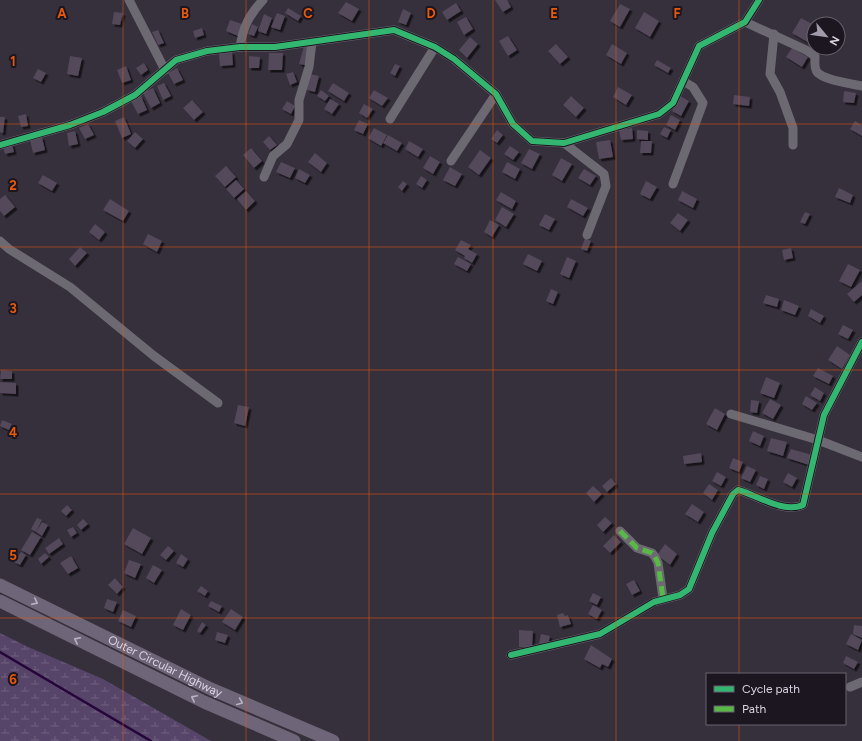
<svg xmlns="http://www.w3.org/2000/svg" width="862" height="741" font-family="Figtree,sans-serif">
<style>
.wetland{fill:url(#wetland-marsh)}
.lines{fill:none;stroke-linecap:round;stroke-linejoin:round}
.stream{stroke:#25053a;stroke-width:2.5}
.building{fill:#52485a;filter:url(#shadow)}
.minor{stroke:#6d6973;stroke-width:9}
.highway{stroke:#6e6678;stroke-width:13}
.quiet{stroke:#58b947;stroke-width:5;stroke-dasharray:10 5;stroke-linecap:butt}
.cycleway-casing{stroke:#1b1620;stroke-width:8}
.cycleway{stroke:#33b770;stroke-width:6}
.oneway{stroke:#bab3c3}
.grid{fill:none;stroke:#e8590c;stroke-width:1;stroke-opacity:0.55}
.labels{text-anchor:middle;stroke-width:4;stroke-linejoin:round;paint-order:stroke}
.street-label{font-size:12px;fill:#dbd4e3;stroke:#1b1620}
.grid-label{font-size:13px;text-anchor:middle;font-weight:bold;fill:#e8590c;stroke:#1b1620;stroke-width:4;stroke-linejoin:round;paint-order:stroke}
</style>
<defs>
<pattern id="wetland-marsh" width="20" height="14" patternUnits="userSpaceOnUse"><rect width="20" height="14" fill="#574569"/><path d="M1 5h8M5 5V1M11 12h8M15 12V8" fill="none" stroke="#6f5f7e"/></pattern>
<filter id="shadow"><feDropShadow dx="2.5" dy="2.5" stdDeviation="0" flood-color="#0009"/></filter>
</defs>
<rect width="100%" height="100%" fill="#362f3c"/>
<polygon class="wetland" points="0,633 26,646 103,679 211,741 0,741"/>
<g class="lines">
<polyline class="stream" points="0,652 151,741"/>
</g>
<g class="building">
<polygon points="495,0 507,0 511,7 503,12"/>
<polygon points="346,2 359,9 352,21 338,13"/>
<polygon points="456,3 461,11 447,20 442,12"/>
<polygon points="620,4 630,9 620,27 610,21"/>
<polygon points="288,8 301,16 298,21 285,13"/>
<polygon points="403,9 411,13 406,25 398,22"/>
<polygon points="114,12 123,13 120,25 112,24"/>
<polygon points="644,12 659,21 650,37 635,28"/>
<polygon points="277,13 285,16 280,30 271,27"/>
<polygon points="264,14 272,18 266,34 258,31"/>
<polygon points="466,17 473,29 464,35 457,22"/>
<polygon points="801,18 814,25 814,39 811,44 792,33"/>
<polygon points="230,20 242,24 238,36 226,31"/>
<polygon points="252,24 258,27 254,36 248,34"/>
<polygon points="202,28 204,35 195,38 193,31"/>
<polygon points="158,30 164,43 158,45 152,32"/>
<polygon points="508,36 517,50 508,56 499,41"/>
<polygon points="470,37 478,44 467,58 459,50"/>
<polygon points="556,44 568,57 560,64 548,51"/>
<polygon points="612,44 627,53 621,64 606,55"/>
<polygon points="304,46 310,47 305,65 299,64"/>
<polygon points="792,48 808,57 802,67 786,57"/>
<polygon points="232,52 233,65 220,66 219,54"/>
<polygon points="269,53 283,53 282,70 268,70"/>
<polygon points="70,56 82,58 78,76 67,74"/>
<polygon points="249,56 260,57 259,68 249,68"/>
<polygon points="657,60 671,68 668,73 654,65"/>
<polygon points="144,63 148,70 141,75 136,68"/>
<polygon points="395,64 400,66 395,76 390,73"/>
<polygon points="126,66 131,80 122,83 117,70"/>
<polygon points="177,68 183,80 174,84 168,73"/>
<polygon points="38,69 46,73 41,82 33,78"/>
<polygon points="293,72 297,82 290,85 286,74"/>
<polygon points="310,74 319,76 315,92 307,90"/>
<polygon points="164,83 171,96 163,100 157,86"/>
<polygon points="333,83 349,93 344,101 328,91"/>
<polygon points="618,87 632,95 626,105 613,97"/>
<polygon points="153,88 160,103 151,108 143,93"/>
<polygon points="321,90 329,96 325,101 317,96"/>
<polygon points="374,90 388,98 382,106 369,98"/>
<polygon points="844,91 856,93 854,103 843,102"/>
<polygon points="734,95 750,97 749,106 733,104"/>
<polygon points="141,96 147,110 138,114 131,101"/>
<polygon points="571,96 584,108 576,117 563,105"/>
<polygon points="680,96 689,101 681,116 672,111"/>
<polygon points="330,99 339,104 332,114 324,109"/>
<polygon points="192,100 203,112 194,120 183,108"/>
<polygon points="287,101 295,106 291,114 282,109"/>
<polygon points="364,104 373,109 367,118 359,113"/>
<polygon points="26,114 28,126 21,127 18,116"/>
<polygon points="671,115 680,120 675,130 666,125"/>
<polygon points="0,117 5,117 3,133 0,132"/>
<polygon points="124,117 131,134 122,138 115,121"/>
<polygon points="359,120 368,124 363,134 354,130"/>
<polygon points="855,121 862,125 862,136 850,129"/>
<polygon points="88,124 94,135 85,139 79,128"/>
<polygon points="664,127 671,130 667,138 660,134"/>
<polygon points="374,128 387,135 381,146 368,138"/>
<polygon points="632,128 633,139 621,140 619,130"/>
<polygon points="497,130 503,135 497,143 491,139"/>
<polygon points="637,130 648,131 648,140 637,139"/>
<polygon points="75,131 78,144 69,146 67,133"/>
<polygon points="135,132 143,139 135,148 127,141"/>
<polygon points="388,135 402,143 397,151 383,143"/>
<polygon points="269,136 277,145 270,150 263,142"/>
<polygon points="42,137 45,150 33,153 30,140"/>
<polygon points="610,140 613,157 599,159 596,142"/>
<polygon points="409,141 423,149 418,157 405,149"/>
<polygon points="641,141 652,141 651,153 640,153"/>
<polygon points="12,144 14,152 5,154 3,147"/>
<polygon points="510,146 519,152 513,160 504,154"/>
<polygon points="251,148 262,161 254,168 243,155"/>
<polygon points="529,149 540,154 532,169 521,163"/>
<polygon points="480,150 491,158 479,175 468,167"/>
<polygon points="315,153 327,163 321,172 308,162"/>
<polygon points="430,156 440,162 433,174 423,168"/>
<polygon points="561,158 572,164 562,181 552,175"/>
<polygon points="281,162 295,168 290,178 276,172"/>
<polygon points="507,162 520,169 515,179 502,172"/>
<polygon points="226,166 236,177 225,187 215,176"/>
<polygon points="450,167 462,174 455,186 443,180"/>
<polygon points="299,169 310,175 305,183 295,178"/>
<polygon points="584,169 596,176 590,185 578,178"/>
<polygon points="43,175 57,183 52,191 38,183"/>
<polygon points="421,176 427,180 422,188 416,184"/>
<polygon points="236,180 244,189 234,198 226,189"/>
<polygon points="403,181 407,184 402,191 398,187"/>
<polygon points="646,181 657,187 650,199 640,194"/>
<polygon points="839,188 853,195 850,203 835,197"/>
<polygon points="246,191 255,201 246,210 237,199"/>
<polygon points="682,191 697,199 693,208 678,200"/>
<polygon points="501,192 516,201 512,209 496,200"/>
<polygon points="5,195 15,207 4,216 0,211 0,199"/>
<polygon points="110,199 129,211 123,221 103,210"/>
<polygon points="571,199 588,208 583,216 567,207"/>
<polygon points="502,207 514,214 506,227 495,220"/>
<polygon points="805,212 810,214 805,224 800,222"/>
<polygon points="678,213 688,220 680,231 670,223"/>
<polygon points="545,214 555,219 549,230 539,225"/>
<polygon points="490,220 499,225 492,237 484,232"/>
<polygon points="95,224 105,232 99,240 89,232"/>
<polygon points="148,234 162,241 157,252 143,244"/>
<polygon points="585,238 591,241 587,251 581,249"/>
<polygon points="461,240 471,245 468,249 477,254 472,263 464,258 465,256 455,250"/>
<polygon points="80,247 87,253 75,266 69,259"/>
<polygon points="791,248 793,258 784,260 782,250"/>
<polygon points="528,254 542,261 537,271 523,264"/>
<polygon points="458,257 471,264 467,271 454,264"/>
<polygon points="567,257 576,261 569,278 560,274"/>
<polygon points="848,264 860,270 851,287 839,281"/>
<polygon points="862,281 862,295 854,302 847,294"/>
<polygon points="551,289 558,292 553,304 546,301"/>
<polygon points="766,295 779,299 777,307 763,303"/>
<polygon points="784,300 799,306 795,315 781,310"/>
<polygon points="811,309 824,316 820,323 808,316"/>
<polygon points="843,325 853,330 848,339 838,334"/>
<polygon points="837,346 850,355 842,369 828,360"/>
<polygon points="818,368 833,376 829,384 813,376"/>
<polygon points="1,370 12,371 12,379 0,379"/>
<polygon points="766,377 780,383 774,398 760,393"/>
<polygon points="0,382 16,383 16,394 0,393"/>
<polygon points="815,387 824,393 820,401 810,395"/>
<polygon points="806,396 817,403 812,410 802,404"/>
<polygon points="770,399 781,405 773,419 762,413"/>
<polygon points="751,400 759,401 757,413 750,412"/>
<polygon points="238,405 249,407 245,426 234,423"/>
<polygon points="715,408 725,414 717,430 706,424"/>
<polygon points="2,420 12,424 9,430 0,426"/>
<polygon points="753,431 764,436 760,446 749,441"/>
<polygon points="771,438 787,442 783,456 767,451"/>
<polygon points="791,449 812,455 809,465 787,458"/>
<polygon points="701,453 702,462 684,464 683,456"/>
<polygon points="733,458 743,462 739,472 729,468"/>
<polygon points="747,466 756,470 750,482 741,478"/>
<polygon points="717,472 726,477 721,486 712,481"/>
<polygon points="788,473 797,478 792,487 783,482"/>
<polygon points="760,476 768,479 764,489 756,485"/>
<polygon points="611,478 616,484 607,492 602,486"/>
<polygon points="709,484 718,490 712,500 703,493"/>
<polygon points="593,486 602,494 594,502 586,493"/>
<polygon points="692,504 704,512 698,522 685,514"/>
<polygon points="67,505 72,510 66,516 61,511"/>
<polygon points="605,517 612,523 603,532 597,525"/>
<polygon points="37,518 42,520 36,532 31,529"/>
<polygon points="83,519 88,524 81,530 77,525"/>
<polygon points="42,522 48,525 42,536 36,532"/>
<polygon points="73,527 77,533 71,537 67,530"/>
<polygon points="133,528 151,538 142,554 124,544"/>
<polygon points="32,532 41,537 30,555 21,550"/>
<polygon points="614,535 621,542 610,553 603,546"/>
<polygon points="59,538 63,544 49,554 45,548"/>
<polygon points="665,544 677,554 670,565 657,555"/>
<polygon points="168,546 174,551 166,560 160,555"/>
<polygon points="21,552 26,555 20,565 14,562"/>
<polygon points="45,553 49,557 41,564 38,559"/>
<polygon points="181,554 188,559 183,567 176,563"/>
<polygon points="71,556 78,568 68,574 60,563"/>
<polygon points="129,560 141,564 135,578 124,573"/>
<polygon points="153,565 162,570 154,583 146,578"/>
<polygon points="115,578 123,587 117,594 108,585"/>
<polygon points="634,580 640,591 632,595 626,584"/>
<polygon points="201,586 208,591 205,596 197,591"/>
<polygon points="593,593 601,597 597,605 589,601"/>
<polygon points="107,599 117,602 113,612 104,608"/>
<polygon points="211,601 222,606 219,612 208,606"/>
<polygon points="593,605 602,610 597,619 588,614"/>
<polygon points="181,609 191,615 183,630 173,625"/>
<polygon points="231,609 243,617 235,630 222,622"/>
<polygon points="123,610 136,616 131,627 118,621"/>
<polygon points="563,613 565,616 568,615 571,624 560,627 557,615"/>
<polygon points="202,622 206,625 200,633 197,631"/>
<polygon points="854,625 862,626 862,638 853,634"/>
<polygon points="519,630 533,631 532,647 519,647"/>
<polygon points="217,632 228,635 225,643 215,640"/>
<polygon points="541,634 550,636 548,645 539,643"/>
<polygon points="851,634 862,640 858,650 846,644"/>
<polygon points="591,645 612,659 608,667 602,664 600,668 584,659"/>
<polygon points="846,656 858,662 854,669 843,663"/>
</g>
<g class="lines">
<g class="minor">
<polyline points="129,0 165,70"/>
<path d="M745,22L806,50L815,56C815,61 814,68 817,72C823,80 852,84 862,86"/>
<polyline points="774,34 770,74 780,92 793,128 793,145"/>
<path d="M240,47C243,27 249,15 263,0"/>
<polyline points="390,119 435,47"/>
<polyline points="564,143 604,174 606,186 587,235"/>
<polyline points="0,145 70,125 103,112 135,95 176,60 207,51 240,47 275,47 394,30 435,47 454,59 496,94 513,124 532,141 564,143 659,114 673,103 699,46 745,22 759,0"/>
<polyline points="451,161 496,94"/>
<polyline points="264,177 273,156 287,144 299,120 299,100 309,67 312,42"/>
<polyline points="673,184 703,103 693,87 683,81"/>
<polyline points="0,241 9,249 70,287 154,356 218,403"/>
<polyline points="731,414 818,440 862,457"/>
<polyline points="620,531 637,548 652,553 655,557 658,563 663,598"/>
<path d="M511,655L600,634L654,602L680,595L689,589L712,533L733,494L738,490C757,495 784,514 803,505L824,415L862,342"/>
<polyline points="850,687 862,682"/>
</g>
<g class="highway">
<path id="s1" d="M0,585L211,689L333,741"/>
<polyline points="0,601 204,702 294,741"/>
</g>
<polyline class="quiet" points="620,531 637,548 652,553 655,557 658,563 663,598 659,600"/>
<g class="cycleway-casing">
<g id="cycleway">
<polyline points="0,145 70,125 103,112 135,95 176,60 207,51 240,47 275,47 394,30 435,47 454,59 496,94 513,124 532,141 564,143 659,114 673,103 699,46 745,22 759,0"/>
<path d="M511,655L600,634L654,602L680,595L689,589L712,533L733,494L738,490C757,495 784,514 803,505L824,415L862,342"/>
</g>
</g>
<use href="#cycleway" class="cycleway"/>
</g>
<defs><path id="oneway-chevron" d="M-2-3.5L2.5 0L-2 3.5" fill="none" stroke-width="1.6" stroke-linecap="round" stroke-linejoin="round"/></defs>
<g class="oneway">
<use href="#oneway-chevron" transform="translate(35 602) rotate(27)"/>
<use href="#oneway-chevron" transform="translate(77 640) rotate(-153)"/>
<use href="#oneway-chevron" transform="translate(194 698) rotate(-154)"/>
<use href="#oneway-chevron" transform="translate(240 702) rotate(23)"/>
</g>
<path class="grid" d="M123,0V741M246,0V741M369,0V741M493,0V741M616,0V741M739,0V674M0,124H862M0,247H862M0,370H862M0,494H862M0,618H862M739,724V741"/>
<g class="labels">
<g class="street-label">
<text dy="4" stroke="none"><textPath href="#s1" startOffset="184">Outer Circular Highway</textPath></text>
</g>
</g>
<g class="grid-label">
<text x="62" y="18">A</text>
<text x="185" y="18">B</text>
<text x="308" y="18">C</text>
<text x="431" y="18">D</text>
<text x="554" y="18">E</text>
<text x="677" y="18">F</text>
<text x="13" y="66">1</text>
<text x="13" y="190">2</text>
<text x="13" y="313">3</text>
<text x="13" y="437">4</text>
<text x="13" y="560">5</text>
<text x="13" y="684">6</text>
</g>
<rect x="706" y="673" width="140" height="52" fill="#1b1620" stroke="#68626e"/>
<rect x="714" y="686" width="20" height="6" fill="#33b770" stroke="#68626e"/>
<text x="742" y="693" font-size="12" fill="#dbd4e3">Cycle path</text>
<rect x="714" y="706" width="20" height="6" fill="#58b947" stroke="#68626e"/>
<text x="742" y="713" font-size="12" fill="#dbd4e3">Path</text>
<g transform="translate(826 36) rotate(119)"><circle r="19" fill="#1b1620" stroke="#68626e"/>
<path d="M0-3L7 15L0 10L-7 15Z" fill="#a19aa9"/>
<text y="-6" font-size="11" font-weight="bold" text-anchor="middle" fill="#dbd4e3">N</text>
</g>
</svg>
